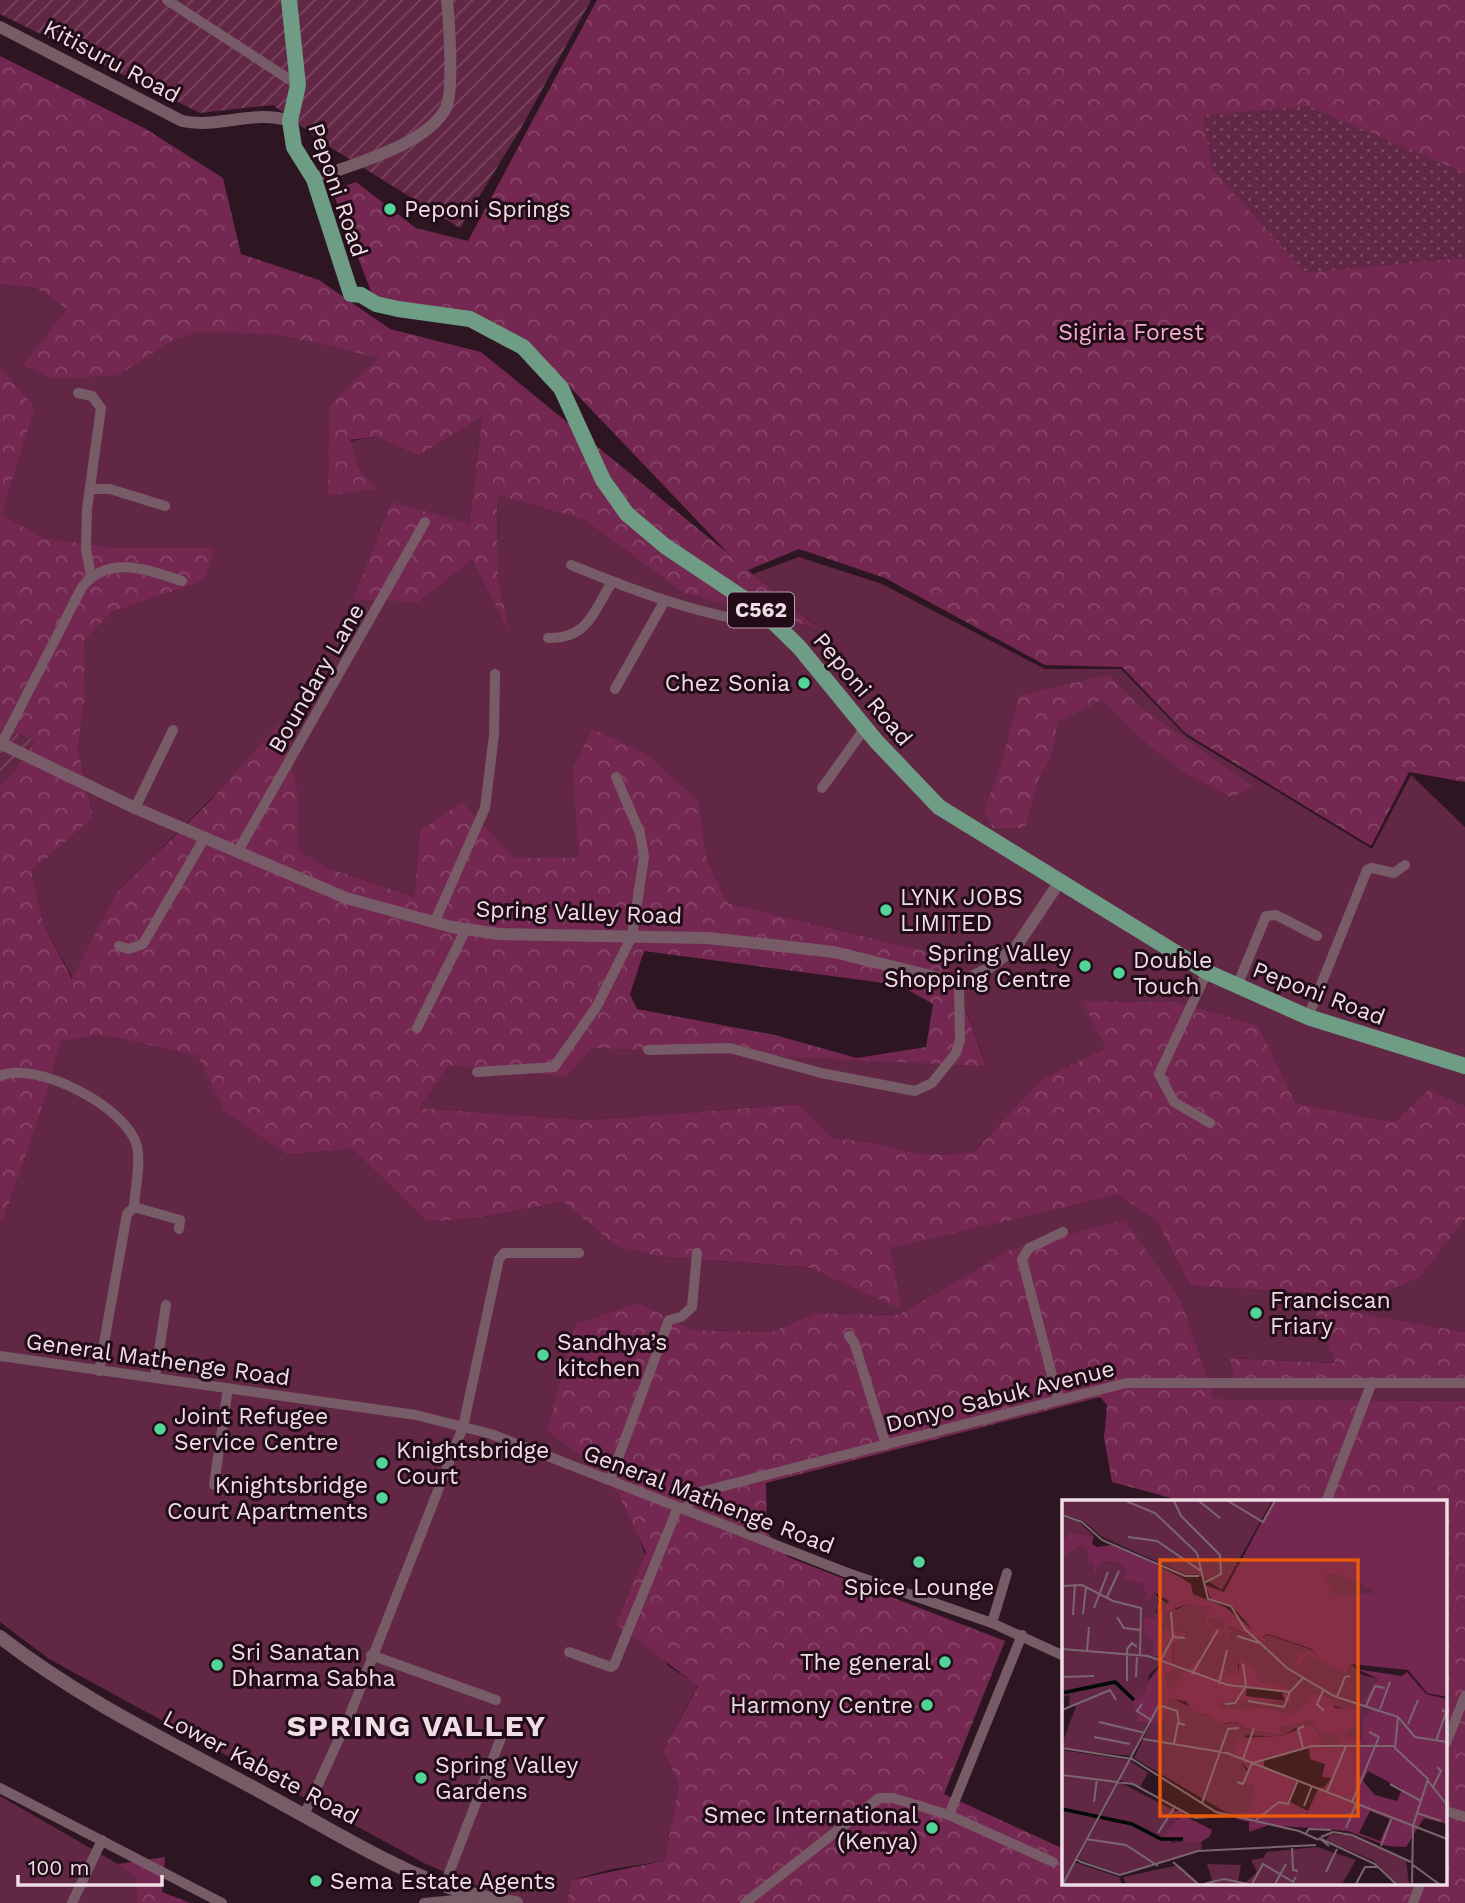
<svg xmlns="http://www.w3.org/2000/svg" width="1465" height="1903" font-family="'Work Sans',sans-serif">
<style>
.grass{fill:#632746}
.forest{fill:url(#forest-crowns);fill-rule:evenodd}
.park{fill:url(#park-dots)}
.garden{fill:url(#garden-furrows)}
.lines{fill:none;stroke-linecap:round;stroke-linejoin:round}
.minor{stroke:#775b67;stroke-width:10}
.tertiary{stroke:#775b67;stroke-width:12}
.secondary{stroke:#775b67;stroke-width:14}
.primary{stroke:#6e9c84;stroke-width:16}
.poi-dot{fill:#52d397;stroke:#220c17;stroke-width:2.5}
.labels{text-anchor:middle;stroke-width:6;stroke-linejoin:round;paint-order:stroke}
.shield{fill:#220c17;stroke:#b29fa7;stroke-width:2}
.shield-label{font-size:21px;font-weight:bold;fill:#efdee5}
.street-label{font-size:23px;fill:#efdee5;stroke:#220c17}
.poi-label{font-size:23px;fill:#efdee5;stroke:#220c17;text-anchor:start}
.park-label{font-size:23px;fill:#f3afce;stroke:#220c17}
.district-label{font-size:30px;font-weight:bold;letter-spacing:2px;fill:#efdee5;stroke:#220c17}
.inset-river{fill:none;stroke:#020a05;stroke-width:3.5}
.inset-road{fill:none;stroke:#7b666f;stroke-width:2}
.view{fill:#e8590c;fill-opacity:0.15;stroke:#e8590c;stroke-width:3.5}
.inset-edge{fill:none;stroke:#efdee5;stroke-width:3.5}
</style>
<defs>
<pattern id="forest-crowns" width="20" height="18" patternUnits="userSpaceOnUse" patternTransform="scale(1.75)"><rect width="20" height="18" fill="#742750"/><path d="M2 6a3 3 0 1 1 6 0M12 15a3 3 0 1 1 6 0" fill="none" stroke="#884669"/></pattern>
<pattern id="park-dots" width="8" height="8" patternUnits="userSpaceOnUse" patternTransform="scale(1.75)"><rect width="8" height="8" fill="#632746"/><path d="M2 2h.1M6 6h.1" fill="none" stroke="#7a4661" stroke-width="1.8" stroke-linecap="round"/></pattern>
<pattern id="garden-furrows" width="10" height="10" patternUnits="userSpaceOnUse" patternTransform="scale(1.75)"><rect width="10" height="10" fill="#632746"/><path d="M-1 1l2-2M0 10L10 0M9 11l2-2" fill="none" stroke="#7a4661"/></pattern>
</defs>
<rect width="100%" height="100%" fill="#2d1621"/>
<g class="grass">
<polygon points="0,284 38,289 67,309 24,365 119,375 172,341 199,330 280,335 380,358 330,404 359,470 350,441 377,437 418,456 482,417 469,524 420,602 472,560 509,631 498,578 497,495 584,520 683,593 816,626 753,574 799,557 882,584 1045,669 1121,669 1186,736 1372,849 1411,775 1465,827 1465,1106 1429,1089 1394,1122 1294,1103 1258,1025 1176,1002 1083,1001 1105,1048 1040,1080 973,1153 920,1154 876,1143 833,1138 799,1104 588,1120 418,1108 448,1066 566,1077 593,1048 986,1065 946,956 728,903 707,860 699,802 574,769 578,858 514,858 420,831 414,897 326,867 297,848 297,789 242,768 116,893 73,979 44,926 32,871 93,818 78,749 84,704 84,641 112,612 204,581 214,548 118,548 45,538 0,515 35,408 0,365"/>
<path d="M103,1035L199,1056L225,1113L287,1155L352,1149L427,1222L479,1218L563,1202L617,1247L660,1257L807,1267L900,1308L889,1248L1119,1195L1157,1222L1190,1286L1308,1293L1335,1363L1230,1358L1465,1388V1401L1213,1399L1182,1303L1007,1251L898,1315L814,1313L772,1332L693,1330L639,1303L547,1432C571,1449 604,1470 619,1495C651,1547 656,1606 667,1665L698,1685L663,1751L679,1785L664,1861L612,1869L571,1880L567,1903H517L426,1864L49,1659L0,1622V1222H3L46,1096L61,1041Z"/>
<polygon points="1465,1219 1465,1332 1341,1310 1420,1278"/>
<polygon points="0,1796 118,1864 137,1879 137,1903 0,1903"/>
</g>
<g class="forest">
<polygon points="597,0 1465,0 1465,782 1409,772 1371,846 1185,733 1122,667 1045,665 885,578 799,549 748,570 818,628 683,593 584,520 497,495 498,578 510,634 472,560 420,602 353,599 392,502 469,524 482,417 418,456 377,437 350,440 359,470 377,489 328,495 330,404 379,358 280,335 199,331 172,341 119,375 54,379 23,365 67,309 38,289 0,284 0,56 146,129 223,178 241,254 319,280 390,329 481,352 729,554 525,340 397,305 372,294 332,190 356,182 416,228 468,241"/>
<path d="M0,365L35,408L1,515L45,538L118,548H215L204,581L112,612L84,641V704L78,749L93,818L32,871L44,926L72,979L116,893L210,801L280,723L297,789V848L326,867L414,897L420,831L462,802L514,858H578L573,769L592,729L645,753L699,802L707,860L728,903L946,956L986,1066L593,1048L566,1077L448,1066L419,1108L588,1120L799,1104L833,1138L876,1143L920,1154L973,1153L1040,1080L1105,1048L1082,1001L1176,1002L1258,1025L1295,1103L1394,1122L1429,1089L1465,1106V1219L1420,1278L1342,1310L1465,1332V1388L1236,1386L1230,1358L1335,1363L1308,1293L1190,1286L1157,1222L1119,1195L890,1248L901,1309L807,1267L660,1257L617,1247L563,1202L479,1218L427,1222L352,1149L287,1155L225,1113L198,1056L103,1035L61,1041L46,1096L3,1222H0V784L9,778L35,740L0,729ZM644,951L899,985L933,1004L926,1047L857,1058L775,1035L637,1009L630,994Z"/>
<polygon points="1109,675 1139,706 1253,787 1231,797 1189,775 1155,751 1102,700 1058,722 1051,757 1038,780 1025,828 993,828 984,810 999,772 1020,695"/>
<path d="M1125,1220L1182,1303L1214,1399L1465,1401V1903H567L571,1880L664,1861L679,1785L663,1751L698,1686L616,1624L646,1552L618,1493L577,1453L547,1432L576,1324L639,1303L693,1330L772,1332L814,1313L898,1315L1007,1251ZM1100,1397L1107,1405L1104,1438L1112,1482L1186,1502H1446V1884H1064V1849L944,1794L1005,1641L788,1557L767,1532L766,1483Z"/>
<polygon points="165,1857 162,1892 190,1903 137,1903 137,1879 118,1864"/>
</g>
<polygon class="park" points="1308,106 1465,173 1465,258 1305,273 1212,169 1203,115"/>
<g class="garden">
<polygon points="0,0 591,0 520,130 460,228 322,142 273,105 200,113 0,14"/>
<polygon points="0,729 36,740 9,778 0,784"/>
</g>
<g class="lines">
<g class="minor">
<polyline points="167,0 298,85"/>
<polyline points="78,393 92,396 101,408 87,509 86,549 91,576"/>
<polyline points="90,489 110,489 165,506"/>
<path d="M571,565C628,588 682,609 742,620L761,610"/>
<path d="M548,638C588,639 593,612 612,582"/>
<polyline points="615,689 664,602"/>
<path d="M2,743L82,587C109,554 148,570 182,581"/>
<polyline points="822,788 865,728"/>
<polyline points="135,808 173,730"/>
<polyline points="238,851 425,522"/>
<polyline points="435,921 485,808 494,735 495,674"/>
<polyline points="119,946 129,949 143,944 205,837"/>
<polyline points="1207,972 1159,1074 1174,1102 1210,1123"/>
<polyline points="1237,986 1266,916 1276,915 1317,936"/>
<polyline points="1308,1017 1367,870 1372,868 1394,873 1405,865"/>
<polyline points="417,1028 466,929"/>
<polyline points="648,1050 730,1048 821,1073 915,1091 932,1083 956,1053 960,1040 959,983"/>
<polyline points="477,1072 554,1067 597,1006 632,936 644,857 640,833 616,777"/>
<path d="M0,1076C36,1060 127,1107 137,1146C141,1163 135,1189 134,1207"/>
<polyline points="849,1336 854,1342 886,1445"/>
<polyline points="0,1356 416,1415 491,1434 845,1572 992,1623 1064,1656"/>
<polyline points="99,1371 127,1214 134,1207 180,1220 179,1229"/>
<polyline points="155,1377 166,1305"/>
<polyline points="1058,1399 1022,1259 1029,1248 1063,1232"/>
<polyline points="610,1480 669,1320 681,1317 692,1307 697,1253"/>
<polyline points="214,1485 228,1388"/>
<polyline points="1326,1502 1372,1382"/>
<polyline points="686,1510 691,1498 700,1492 1126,1383 1465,1383"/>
<polyline points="992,1623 1007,1573"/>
<polyline points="569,1652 611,1667 614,1665 678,1507"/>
<polyline points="371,1655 496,1700"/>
<polyline points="1446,1743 1465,1696"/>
<polyline points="0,1788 222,1903"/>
<polyline points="1446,1811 1465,1817"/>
<polyline points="304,1815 349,1717 463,1427 499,1259 504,1253 579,1253"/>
<polyline points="949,1815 1053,1862"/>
<polyline points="444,1886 502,1735"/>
<polyline points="72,1903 102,1840"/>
<polyline points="424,1903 476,1898"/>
<polyline points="745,1903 879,1798 893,1798 949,1815 1022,1635"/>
<polyline points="1413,1903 1420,1884"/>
</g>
<g class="tertiary">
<path d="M0,27L182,121C218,129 254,109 290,121"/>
<path d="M314,179C352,164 426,146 446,108C454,92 449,20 447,0"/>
<polyline points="0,743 135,808 346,898 452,927 499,934 707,938 773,945 834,952 959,983 986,970 1016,947 1060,881"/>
</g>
<path class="secondary" d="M0,1637C85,1703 180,1747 274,1799C354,1842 425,1891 516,1903"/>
<polyline class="primary" points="289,0 298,85 290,121 294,147 314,179 351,294 361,295 376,304 398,309 470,319 523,347 561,388 603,480 627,514 665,546 761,610 799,647 876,741 939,807 1207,972 1308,1017 1465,1066"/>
</g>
<g class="poi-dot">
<circle cx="390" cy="209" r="7"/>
<circle cx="804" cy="683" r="7"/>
<circle cx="886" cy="910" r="7"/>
<circle cx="1085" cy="966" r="7"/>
<circle cx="1119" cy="973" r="7"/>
<circle cx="1256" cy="1313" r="7"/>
<circle cx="543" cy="1355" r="7"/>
<circle cx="160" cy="1429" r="7"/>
<circle cx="382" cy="1463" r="7"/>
<circle cx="382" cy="1498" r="7"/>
<circle cx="919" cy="1562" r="7"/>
<circle cx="945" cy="1662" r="7"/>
<circle cx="217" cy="1665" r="7"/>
<circle cx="927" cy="1705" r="7"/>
<circle cx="421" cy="1778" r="7"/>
<circle cx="932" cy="1828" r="7"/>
<circle cx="316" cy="1881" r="7"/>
</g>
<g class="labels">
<rect class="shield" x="728" y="592.5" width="66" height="35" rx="5"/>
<g class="shield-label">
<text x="761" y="617">C562</text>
</g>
<g class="street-label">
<text transform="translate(112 61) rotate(28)" y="8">Kitisuru Road</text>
<text transform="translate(338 190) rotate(71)" y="8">Peponi Road</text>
<text transform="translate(316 678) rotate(-60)" y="8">Boundary Lane</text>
<text transform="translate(863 689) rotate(50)" y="8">Peponi Road</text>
<text transform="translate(579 912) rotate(2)" y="8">Spring Valley Road</text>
<text transform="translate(1319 993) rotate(21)" y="8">Peponi Road</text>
<text transform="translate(158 1359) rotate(8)" y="8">General Mathenge Road</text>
<text transform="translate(1000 1396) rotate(-14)" y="8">Donyo Sabuk Avenue</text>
<text transform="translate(709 1499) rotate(21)" y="8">General Mathenge Road</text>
<text transform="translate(261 1767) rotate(28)" y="8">Lower Kabete Road</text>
</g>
<g class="poi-label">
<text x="404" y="217">Peponi Springs</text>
<text x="790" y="691" text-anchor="end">Chez Sonia</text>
<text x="900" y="905">LYNK JOBS<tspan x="900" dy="26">LIMITED</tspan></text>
<text x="1071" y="961" text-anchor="end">Spring Valley<tspan x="1071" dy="26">Shopping Centre</tspan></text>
<text x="1133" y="968">Double<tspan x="1133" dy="26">Touch</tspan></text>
<text x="1270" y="1308">Franciscan<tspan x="1270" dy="26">Friary</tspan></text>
<text x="557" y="1350">Sandhya’s<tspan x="557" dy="26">kitchen</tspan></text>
<text x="174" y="1424">Joint Refugee<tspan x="174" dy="26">Service Centre</tspan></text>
<text x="396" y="1458">Knightsbridge<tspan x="396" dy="26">Court</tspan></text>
<text x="368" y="1493" text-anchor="end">Knightsbridge<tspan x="368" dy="26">Court Apartments</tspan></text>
<text x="919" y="1595" text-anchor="middle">Spice Lounge</text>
<text x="231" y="1660">Sri Sanatan<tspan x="231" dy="26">Dharma Sabha</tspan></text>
<text x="931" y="1670" text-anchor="end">The general</text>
<text x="913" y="1713" text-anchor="end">Harmony Centre</text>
<text x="435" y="1773">Spring Valley<tspan x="435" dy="26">Gardens</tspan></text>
<text x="918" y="1823" text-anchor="end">Smec International<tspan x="918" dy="26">(Kenya)</tspan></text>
<text x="330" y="1889">Sema Estate Agents</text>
</g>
<g class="park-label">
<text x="1131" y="340">Sigiria Forest</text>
</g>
<g class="district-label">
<text x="417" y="1736">SPRING VALLEY</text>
</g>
</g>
<g transform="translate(1062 1500)">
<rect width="385" height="385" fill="#2d1621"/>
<path d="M0,17L16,21L32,36L9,32L0,42ZM96,97L114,110L125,104L150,108L143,114L147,123L146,119L163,116L165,142V126L207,143L200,137L206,135L250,150L283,174L289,164L300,175L318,179L307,248H262L234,228L219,237L184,235L176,255L193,287L188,310L175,319L72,258L89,223L107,200L112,199L163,224L174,222L182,228L219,236L218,228L249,221L275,234L278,243L297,247L279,236L286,211L245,195L247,201L230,215L155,209L159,203L178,201L231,203L226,189L197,181L193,168L176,163V175L154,181L138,174L136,158L108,192L103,177L111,170L110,146L127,133L98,129ZM57,282L117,313L109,343L130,340L139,342L140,349L59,374L16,359Z" fill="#632746"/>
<path d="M211,1H385V197L365,193L346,170L289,164L283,174L247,154L232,171L236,153L248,151L257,157L250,149L206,134L200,137L209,144L166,126L167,145L162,135L146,140L151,127L162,130L163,117L146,119L149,126H143V114L149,108L125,104L106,111L102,109L107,101L92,92L89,100L80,101L85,93L79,91L82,85L61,79L64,69L58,64L42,61L32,75L0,57V42L8,32L32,36L30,44L35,47L49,45L67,51L118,77L129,84L131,94L163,107L191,130L169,105L149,99L143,85L162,92ZM95,102L103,115L99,129L127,133L110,146L111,170L103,177L108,191L136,157L139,174L154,180L161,168L168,175H176L178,158L193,168L197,181L226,188L231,203L179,201L159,203L156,209L206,208L229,215L247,201L244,194L257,195L268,198L273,208L299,210L296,223L281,236L300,240L305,246H265L264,243H278L275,234L259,233L249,221L218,228L220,236L250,224L262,248L307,247L301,239V221L310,211L300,201L317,179L294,169L340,176L345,172L364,194L385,199V324L362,318L344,347L325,346L286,331L207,325L187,332V322L175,319V313L188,310L192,287L181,279L186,269L172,253L176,238L220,236L182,228L174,222L156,224L146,215L129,210L125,202L112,199L107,200L99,224L76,222L70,203L103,159L91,155L82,133V117L95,113ZM185,188L220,192L223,201L184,196ZM247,248L248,259L263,264L260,277L269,278L262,288L257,287L246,311L226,301L234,281L202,266V260ZM306,271L340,289L335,301L313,295L301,281ZM308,311L328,319L318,341L297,333ZM121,310V315L150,330L148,336L139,342L103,341L101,336L117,318L114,311Z" fill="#742750" fill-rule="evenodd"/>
<path d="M275,74L310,89L311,93L274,96L261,75ZM268,334L288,335L344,361L347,384H335L312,361L264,340Z" fill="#632746"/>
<path d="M0,1H210L160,90L135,74L125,75L40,37L22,21L0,14ZM20,45L26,49L25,61L32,63V74L41,61L59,64L64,69L61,79L82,84L79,91L86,93L81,101L88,100L92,92L96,97L93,119L82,118V133L92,142L91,155L103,159L87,175L84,191L70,203L76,222L86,223L69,256L5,249L0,244L14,206L7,205L8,195L0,197V57ZM0,250L67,260L86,273L78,287L57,280L12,362L57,377L60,384H0ZM255,347L294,360L280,384H182L195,372L189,360L201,358L205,352ZM145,364L179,365L176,382L181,384H143L150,380ZM117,365L138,384H64L61,377Z" fill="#632746"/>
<path class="inset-river" d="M0,193L53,182L72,200M0,309L70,324L99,339H121"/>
<path class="inset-road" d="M64,1L93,13L135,53L146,99L169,106L183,129L225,168L272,196L336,217L333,248L366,279L351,326L350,384M112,1L119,16L158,55L159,74L142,83M137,1L158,18M166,1L201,22L213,1M0,15L20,22L40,40L123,76H137M66,37L95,41L139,71M0,86L20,85L51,101L79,108L78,155M45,97L57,71M32,108L46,72M109,112L111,137M21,114L24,87M11,115L13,84M55,117L62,128L78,130M175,136L197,143M0,149L86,156L166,185L228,192L241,178M25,151L27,127M99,160L111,137L123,138M130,174L156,130M0,177L32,176M74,177L75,155M65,181V149L70,143L75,147M157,184L165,150M261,191L255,204L262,211M275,197L283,177L288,176M186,201L222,207L228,192M80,204L75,211L89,220M163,204L173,203L184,186L181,164M304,206L313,186L323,188M318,209L328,182M0,210L48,190L54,200M336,217L353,237L385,242M37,222L83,233M346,224L356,200M32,237L68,244M81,239L165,253L385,339M374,241L384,212L380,210M112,244L116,223L123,225M0,248L70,259L154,312L237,331L257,340M241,248L236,229L242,226M181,259L192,228M191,263L250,246H332M0,275L71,284L133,318L162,316M366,281L385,305M175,282L181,284L190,263M328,284L359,301M371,287L379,271L375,267M265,292L284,246M32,302L35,279M290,302L317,237L307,232M140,303L166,229L177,228M242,306L250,286M355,313L379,321M194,320L217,302L226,304L236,280M284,328L294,304M96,333L112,308M244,333L247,329L269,330M259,337L271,332L290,335L349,362M24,339L64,345L96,366M230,346L231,370L236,371M267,346L257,338L313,364L334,384M319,346L330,317M17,354L14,359L19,362L58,375L136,351L254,345M17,354L97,205L115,211L117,222M111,362L136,384M351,365L377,384M264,372L275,349M1,384L14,359M142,384L162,379L186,384M190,384L201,364L231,382L234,377M213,384L224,364M294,384L303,367H316"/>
<path class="view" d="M98,60H296V316H98Z"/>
<rect width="385" height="385" class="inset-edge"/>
</g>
<path d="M18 1875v10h144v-10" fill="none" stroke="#efdee5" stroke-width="3.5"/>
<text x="28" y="1875" font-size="21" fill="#efdee5" stroke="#220c17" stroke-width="5" paint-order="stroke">100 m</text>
</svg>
